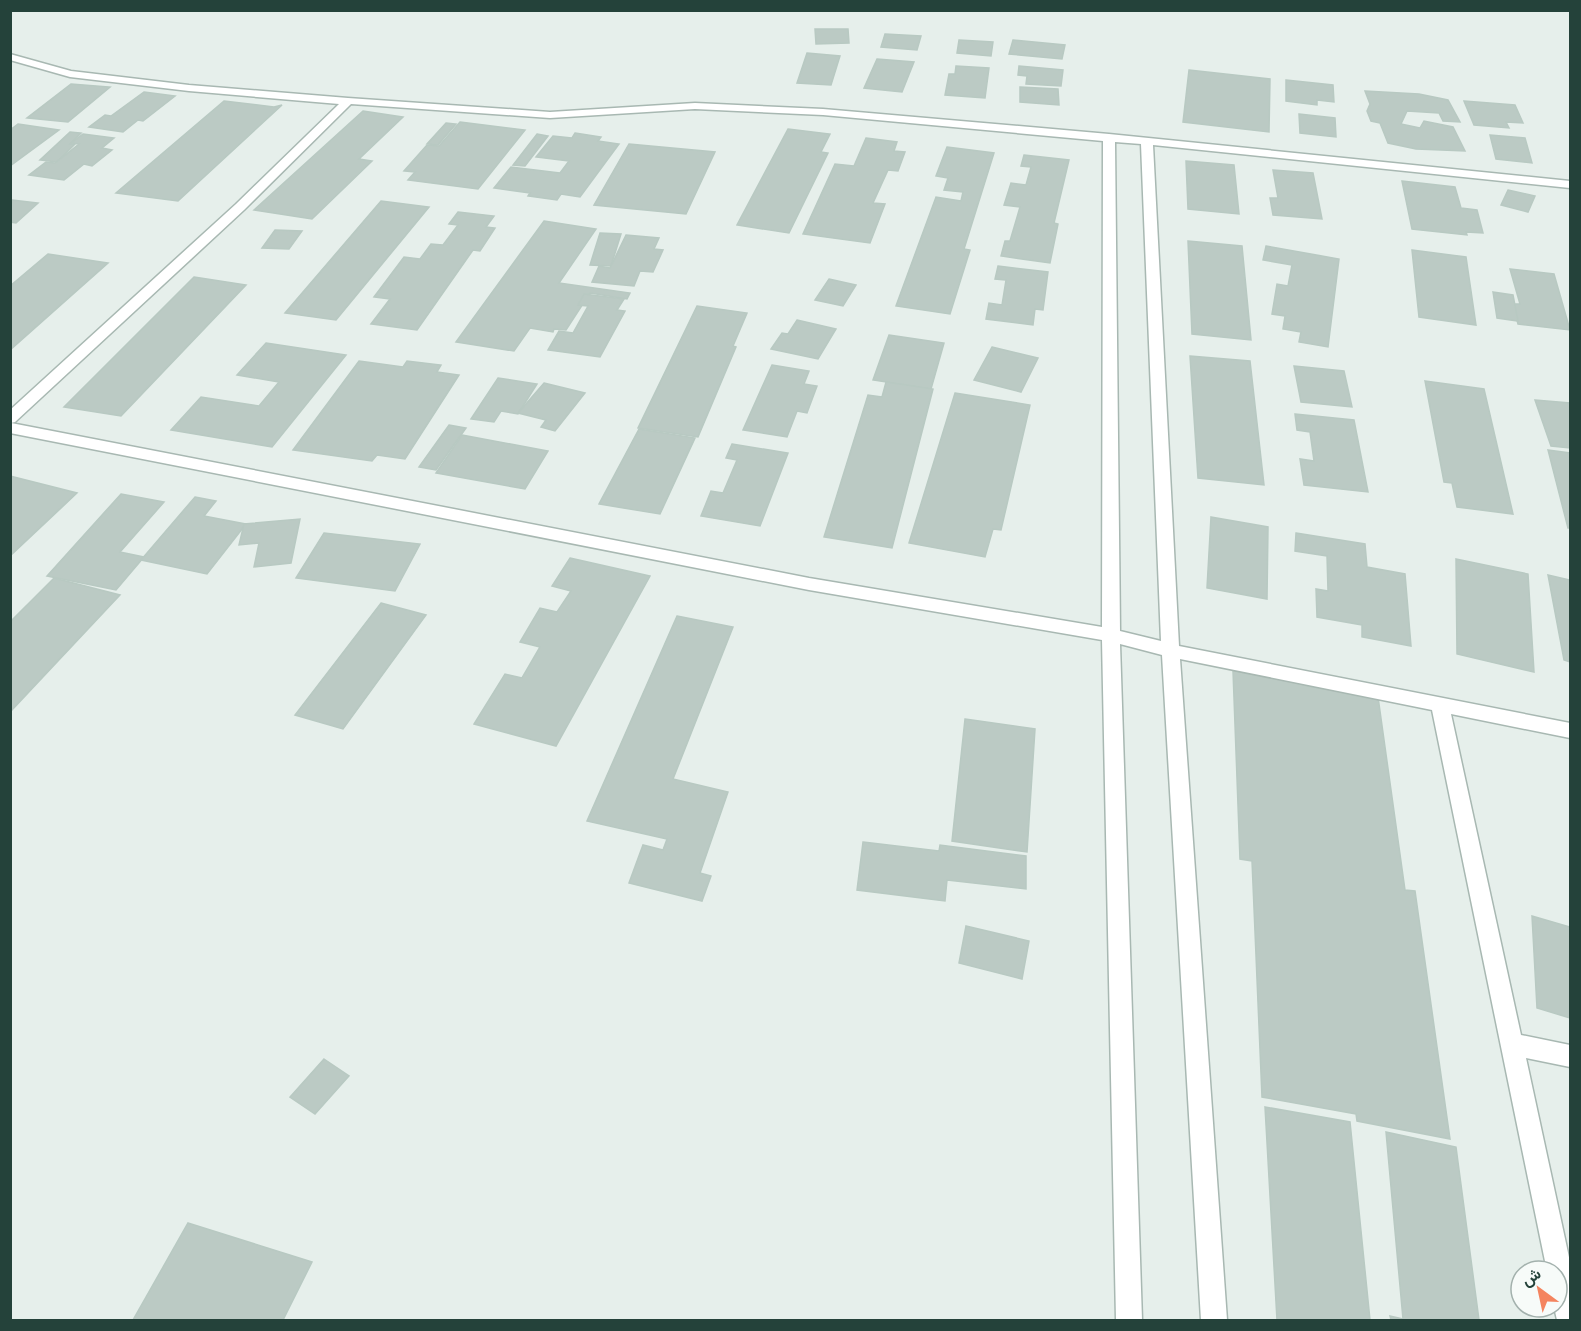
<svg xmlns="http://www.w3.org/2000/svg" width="1581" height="1331" font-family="'Fira Sans Condensed',Vazirmatn,sans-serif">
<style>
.building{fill:#bbcac4;stroke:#b8c9c2;stroke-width:1.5}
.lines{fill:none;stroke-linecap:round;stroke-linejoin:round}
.minor-casing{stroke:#a8b8b2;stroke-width:3}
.minor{fill:#fff;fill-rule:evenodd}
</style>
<rect width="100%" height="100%" fill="#e6efeb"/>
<g class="building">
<polygon points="815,29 848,29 849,43 816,44"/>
<polygon points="885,34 921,36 917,50 881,47"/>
<polygon points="959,40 993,42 991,56 957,53"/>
<polygon points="1013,40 1065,45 1062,59 1009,54"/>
<polygon points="807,53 840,56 831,85 797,83"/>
<polygon points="877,59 914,62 902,92 864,88"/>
<polygon points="956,66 989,68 985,98 945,95 949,74 955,74"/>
<polygon points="1019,66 1063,70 1061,86 1026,84 1027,76 1018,75"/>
<polygon points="1189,70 1270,79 1269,132 1183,122"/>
<polygon points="1286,80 1333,85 1334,102 1317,100 1317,105 1286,101"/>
<polygon points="71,84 110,87 68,122 27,118"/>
<polygon points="1020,87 1058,89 1059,105 1020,102"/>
<polygon points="1365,91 1419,94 1448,100 1460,122 1443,121 1439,113 1407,111 1401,124 1420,128 1424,121 1453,127 1465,151 1416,149 1388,143 1380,123 1371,121 1367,111 1370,104"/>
<polygon points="144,92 175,96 143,121 138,120 123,132 89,127 105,115 111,116"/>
<polygon points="224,101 274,107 282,105 178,201 116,193"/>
<polygon points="1464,101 1515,105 1523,123 1506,122 1509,128 1474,125"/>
<polygon points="363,111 403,117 359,159 372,161 312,219 254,210"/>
<polygon points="1299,114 1335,118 1336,137 1300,133"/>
<polygon points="460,122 525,130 478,189 408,180 415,172 404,171 427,145 439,146"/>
<polygon points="446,123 456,124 438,145 427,144"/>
<polygon points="18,124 59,130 10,166 10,130"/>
<polygon points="788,129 830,134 821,152 828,153 789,233 737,225"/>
<polygon points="70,132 81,133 70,144 75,144 57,162 40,160"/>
<polygon points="575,133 601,137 598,141 619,144 580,197 561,194 557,200 528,196 530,193 494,188 511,167 560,173 569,161 536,157 553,136 572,138"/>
<polygon points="83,134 114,138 102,148 112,150 92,166 84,164 64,180 29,175 46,162 55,163 79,144 71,143"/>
<polygon points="537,134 548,136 525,166 513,165"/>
<polygon points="1490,135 1525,138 1532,163 1496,159"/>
<polygon points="866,138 897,142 894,151 905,152 898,171 888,170 873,203 885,204 870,243 803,234 835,164 854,166"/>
<polygon points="629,144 715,152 686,214 594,205"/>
<polygon points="947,147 994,153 964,249 970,250 950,314 896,306 936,197 961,201 963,192 944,190 948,178 936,176"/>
<polygon points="1024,155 1069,160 1054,223 1058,224 1050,263 1001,256 1005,241 1010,241 1020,207 1004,205 1011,183 1026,185 1031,167 1021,166"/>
<polygon points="1186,161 1234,165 1239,214 1188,209"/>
<polygon points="1273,170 1313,173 1322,219 1273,215 1270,198 1278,198"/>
<polygon points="1402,181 1455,187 1461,208 1477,210 1483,233 1466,232 1467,235 1412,229"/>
<polygon points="1508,190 1535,196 1528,212 1501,205"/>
<polygon points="12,200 38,203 16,223 10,222"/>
<polygon points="381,201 429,207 336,320 285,313"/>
<polygon points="458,212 494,216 486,227 495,228 480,251 473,250 417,330 371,324 390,299 374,297 404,257 420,259 431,244 443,245 458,225 449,224"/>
<polygon points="544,221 596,229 559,283 630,293 627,299 590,293 566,330 554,329 553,332 530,328 514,351 456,342"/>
<polygon points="275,230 302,231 289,249 262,248"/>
<polygon points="600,233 621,234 611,266 590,265"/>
<polygon points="626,235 659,238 654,249 663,250 653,272 640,271 634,286 592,282 599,266 610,268"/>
<polygon points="1188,241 1242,246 1251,340 1192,334"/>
<polygon points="1266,246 1339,259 1328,347 1299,342 1301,332 1283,329 1285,316 1272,314 1277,284 1288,286 1292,265 1263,260"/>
<polygon points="1412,250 1466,257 1476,325 1419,317"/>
<polygon points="48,254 108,263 10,350 10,286"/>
<polygon points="998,266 1048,272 1043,310 1035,309 1033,325 986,319 989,303 1002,305 1006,280 995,279"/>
<polygon points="1510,269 1554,274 1570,330 1518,324 1513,304 1520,304"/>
<polygon points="194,277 246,285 121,416 64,407"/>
<polygon points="829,279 856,285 843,306 815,300"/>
<polygon points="1493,292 1513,295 1518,321 1497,318"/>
<polygon points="584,294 624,299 617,310 625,311 600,357 548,350 559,331 573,333 588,306 578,305"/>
<polygon points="697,306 747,313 733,346 736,347 698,437 638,428"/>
<polygon points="797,320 836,329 818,359 771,349 782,333 788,334"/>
<polygon points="889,335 944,343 931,389 873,380"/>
<polygon points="266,343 346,355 272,447 171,430 201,397 259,406 279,382 237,375"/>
<polygon points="992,347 1038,358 1021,392 974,380"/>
<polygon points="1190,356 1250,361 1264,485 1198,478"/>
<polygon points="359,361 403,367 407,361 441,365 437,372 459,375 405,459 377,455 372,461 293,450"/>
<polygon points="772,365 809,371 804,384 817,386 807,413 797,411 787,437 743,430"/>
<polygon points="1294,366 1344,371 1352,407 1301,402"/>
<polygon points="498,378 537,384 518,414 501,411 494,422 471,419"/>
<polygon points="1425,381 1484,389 1513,514 1457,507 1452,483 1444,482"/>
<polygon points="886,382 933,389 892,548 824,537 868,395 882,397"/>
<polygon points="544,383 585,393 555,431 541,427 546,420 518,413"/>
<polygon points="955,393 1030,405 1001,530 993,529 985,557 909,543"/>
<polygon points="1535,400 1570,403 1570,448 1551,446"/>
<polygon points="1295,414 1354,420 1368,492 1304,485 1300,459 1314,461 1310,432 1297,430"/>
<polygon points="449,425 466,428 436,470 419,467"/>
<polygon points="639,429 695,438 660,514 599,504"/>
<polygon points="462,435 548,451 525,489 436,473"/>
<polygon points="732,444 788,453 760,526 701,516 711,491 723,493 737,460 726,458"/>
<polygon points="1548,450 1570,453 1570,528 1568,528"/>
<polygon points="10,476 77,493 10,556"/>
<polygon points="121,494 164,502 120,552 144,557 116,590 47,576"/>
<polygon points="195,497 216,501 204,516 246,524 207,574 141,560"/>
<polygon points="1211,517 1268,527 1267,599 1207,588"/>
<polygon points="300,519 291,563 254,567 259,543 239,545 244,524"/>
<polygon points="324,533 420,544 395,591 296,578"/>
<polygon points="1296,533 1365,544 1367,567 1405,574 1411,646 1362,637 1362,625 1317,617 1316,589 1328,591 1327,556 1295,551"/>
<polygon points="570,558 650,576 556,746 474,724 505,674 522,678 540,647 520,642 540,608 557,612 571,591 552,586"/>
<polygon points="1456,559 1528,574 1534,672 1457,654"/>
<polygon points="1548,575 1570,580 1570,662 1564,660"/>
<polygon points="54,578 120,595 10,712 10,622"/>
<polygon points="381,603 426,615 343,729 295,715"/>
<polygon points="677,616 733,627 673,779 728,792 700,873 711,876 702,901 629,883 643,845 663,850 667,839 587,821"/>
<polygon points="1233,671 1305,681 1306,686 1378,697 1405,890 1415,891 1450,1139 1357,1121 1356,1114 1262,1097 1252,861 1240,859"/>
<polygon points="965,719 1035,729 1027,852 952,841"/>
<polygon points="863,842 939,851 940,845 1026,856 1026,889 947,880 945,901 857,890"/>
<polygon points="1532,916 1570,927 1570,1018 1537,1008"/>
<polygon points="966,926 1029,941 1022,979 959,963"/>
<polygon points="324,1059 349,1076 315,1114 290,1097"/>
<polygon points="1265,1107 1350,1122 1370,1320 1277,1320"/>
<polygon points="1386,1132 1456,1147 1479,1320 1391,1320 1390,1316 1403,1319"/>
<polygon points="188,1223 312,1262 283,1320 133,1320"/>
</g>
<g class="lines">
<g class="minor-casing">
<path id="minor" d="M10,54L71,71L189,85L348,98L550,112L695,103L823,109L1109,134L1570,181V188L1153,145L1179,646L1570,723V738L1451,714L1521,1035L1570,1045V1067L1526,1058L1570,1262V1320H1557L1554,1307H1557V1271H1547L1432,710L1180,659L1227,1320H1201L1162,655L1120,644L1142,1320H1116L1102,640L809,590L10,433V410L236,204L339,104L189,91L70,77L10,60ZM351,104L550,118L695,109L823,115L1103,141L1102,627L809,578L11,423L15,422L244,210ZM1115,142L1141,144L1161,641L1120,631Z"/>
</g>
<use href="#minor" class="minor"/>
</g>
<rect width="1581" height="1331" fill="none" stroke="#24423a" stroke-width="24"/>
<g transform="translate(1539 1289) rotate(327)"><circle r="28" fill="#f7fbf9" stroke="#a3b1ad" stroke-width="1.5"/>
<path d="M0-4.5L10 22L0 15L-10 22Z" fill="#f4845f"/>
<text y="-9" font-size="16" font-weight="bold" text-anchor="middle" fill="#24423a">ش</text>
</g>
</svg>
